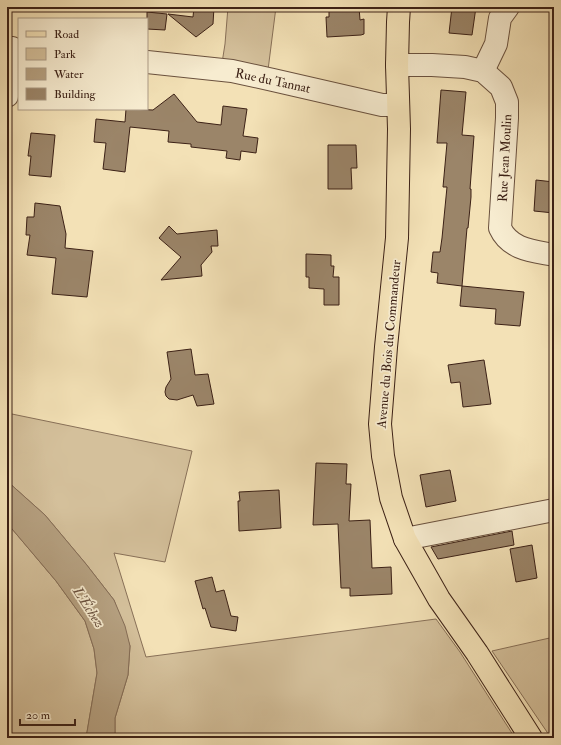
<svg xmlns="http://www.w3.org/2000/svg" width="561" height="745" font-family="'IM FELL Double Pica',serif">
<style>
.green{fill:#d4c09b;stroke:#887058}
.water{fill:#b5a080;stroke:#856d56}
.building{fill:#9b8569;stroke:#3c2116}
.lines{fill:none;stroke-linecap:round;stroke-linejoin:round}
.minor-casing{stroke:#6a513e;stroke-width:24}
.major-casing{stroke:#3c2116;stroke-width:24}
.minor{stroke:#f7ecd0;stroke-width:22}
.major{stroke:#f3e1b6;stroke-width:22}
.labels{text-anchor:middle;stroke-width:3.5;stroke-linejoin:round;paint-order:stroke}
.street-label{font-size:13px;fill:#3c2116;stroke:#f7ecd0}
.water-label{font-size:14px;font-style:italic;fill:#664d3b;stroke:#f7ecd0}
</style>
<rect width="100%" height="100%" fill="#f3e1b6"/>
<filter id="stains"><feTurbulence type="fractalNoise" baseFrequency=".005" numOctaves="4"/><feColorMatrix values="0 0 0 0 .2 0 0 0 0 .09 0 0 0 0 .02 0 0 0 .5 -.17"/></filter>
<radialGradient id="worn" r=".72"><stop offset=".6" stop-color="#630" stop-opacity="0"/><stop offset="1" stop-color="#630" stop-opacity=".3"/></radialGradient>
<g class="green">
<polygon points="228,7 276,7 268,70 222,63 225,44"/>
<polygon points="7,413 192,451 165,562 114,553 146,657 436,619 460,652 515,738 115,738 115,718 128,675 130,646 114,600 86,564 45,515 7,481"/>
<polygon points="7,523 56,581 85,621 94,649 97,673 86,738 7,738"/>
<polygon points="554,637 554,738 550,738 547,732 492,651"/>
</g>
<polygon class="water" points="7,481 45,515 86,564 114,600 125,626 130,646 128,675 115,718 115,738 86,738 97,673 94,649 85,621 56,581 7,523"/>
<g class="building">
<polygon points="194,7 214,7 213,24 196,37 168,14 193,17"/>
<polygon points="329,7 359,7 360,20 364,19 364,34 361,35 327,37 326,17 329,17"/>
<polygon points="452,7 476,7 472,35 449,33"/>
<polygon points="147,12 167,14 165,30 147,29"/>
<polygon points="441,90 466,92 462,135 474,136 470,189 471,189 471,197 468,228 467,228 462,286 437,283 438,273 431,272 433,252 440,252 442,238 447,187 443,187 447,143 437,143"/>
<polygon points="174,94 197,122 221,125 223,106 247,109 243,136 258,138 256,153 241,151 240,160 226,158 227,151 191,147 191,144 168,142 169,131 130,127 125,172 103,169 106,143 94,142 96,119 125,122 126,109 153,110"/>
<polygon points="31,133 55,135 51,177 29,175 31,156 28,156"/>
<polygon points="328,145 356,145 357,168 351,168 352,189 328,189"/>
<polygon points="536,180 554,182 554,213 534,211"/>
<polygon points="35,203 60,206 66,234 65,248 93,251 87,297 52,294 56,258 27,255 30,235 26,235 27,217 34,217"/>
<polygon points="169,226 177,234 217,230 218,246 211,246 212,252 201,265 202,276 161,280 181,257 159,238"/>
<polygon points="306,254 331,255 331,266 334,266 333,277 339,277 339,305 324,305 324,289 309,288 309,277 306,277"/>
<polygon points="462,286 524,292 520,326 495,324 496,309 460,306"/>
<polygon points="191,349 195,375 208,374 214,404 197,406 193,395 177,400 169,399 166,396 165,392 166,387 171,379 167,352"/>
<polygon points="484,360 491,404 463,407 460,382 451,383 448,365"/>
<polygon points="316,463 347,464 346,484 351,484 349,521 370,520 372,568 391,567 392,594 350,596 350,588 341,588 338,524 313,525"/>
<polygon points="450,470 456,501 426,507 420,475"/>
<polygon points="279,490 281,528 239,531 238,501 240,501 239,492"/>
<polygon points="512,531 514,545 438,559 431,547"/>
<polygon points="532,545 537,578 516,582 510,549"/>
<polygon points="212,577 216,592 224,590 231,616 238,617 236,631 211,627 205,608 203,609 195,581"/>
</g>
<g class="lines">
<g class="minor-casing">
<g id="minor">
<polyline points="147,62 232,71 273,80 382,105 398,105"/>
<path d="M397,65H432L465,67L483,71L501,87L507,102V118L500,228C510,250 534,251 554,255"/>
<polyline points="483,71 496,44 500,18 508,7"/>
<polyline points="7,96 12,48"/>
<polyline points="405,539 554,510"/>
</g>
</g>
<g class="major-casing">
<polyline id="major" points="399,7 398,22 397,65 399,129 397,238 386,347 380,424 383,456 391,498 405,539 439,599 477,653 531,738"/>
</g>
<use href="#minor" class="minor"/>
<use href="#major" class="major"/>
</g>
<g class="labels">
<g class="street-label">
<text transform="translate(273 80) rotate(12)" y="5">Rue du Tannat</text>
<text transform="translate(504 158) rotate(-87)" y="5">Rue Jean Moulin</text>
<text transform="translate(388 344) rotate(-85)" y="5">Avenue du Bois du Commandeur</text>
</g>
<g class="water-label">
<text transform="translate(89 607) rotate(57)" y="5">L'Échez</text>
</g>
</g>
<rect width="561" height="745" fill="none" stroke="#f3e1b6" stroke-width="24"/>
<rect x="8" y="8" width="545" height="729" fill="none" stroke="#3c2116" stroke-width="2"/>
<rect x="12" y="12" width="537" height="721" fill="none" stroke="#3c2116"/>
<rect x="18" y="18" width="130" height="92" fill="#f7ecd0" stroke="#ac9b86"/>
<rect x="26" y="31" width="20" height="6" fill="#f3e1b6" stroke="#ac9b86"/>
<text x="54" y="38" font-size="12" fill="#3c2116">Road</text>
<rect x="26" y="48" width="20" height="12" fill="#d4c09b" stroke="#ac9b86"/>
<text x="54" y="58" font-size="12" fill="#3c2116">Park</text>
<rect x="26" y="68" width="20" height="12" fill="#b5a080" stroke="#ac9b86"/>
<text x="54" y="78" font-size="12" fill="#3c2116">Water</text>
<rect x="26" y="88" width="20" height="12" fill="#9b8569" stroke="#ac9b86"/>
<text x="54" y="98" font-size="12" fill="#3c2116">Building</text>
<path d="M20 719v6h55v-6" fill="none" stroke="#3c2116" stroke-width="2"/>
<text x="26" y="719" font-size="12" fill="#3c2116" stroke="#f7ecd0" stroke-width="3" paint-order="stroke">20 m</text>
<rect width="100%" height="100%" filter="url(#stains)"/>
<rect width="100%" height="100%" fill="url(#worn)"/>
</svg>
